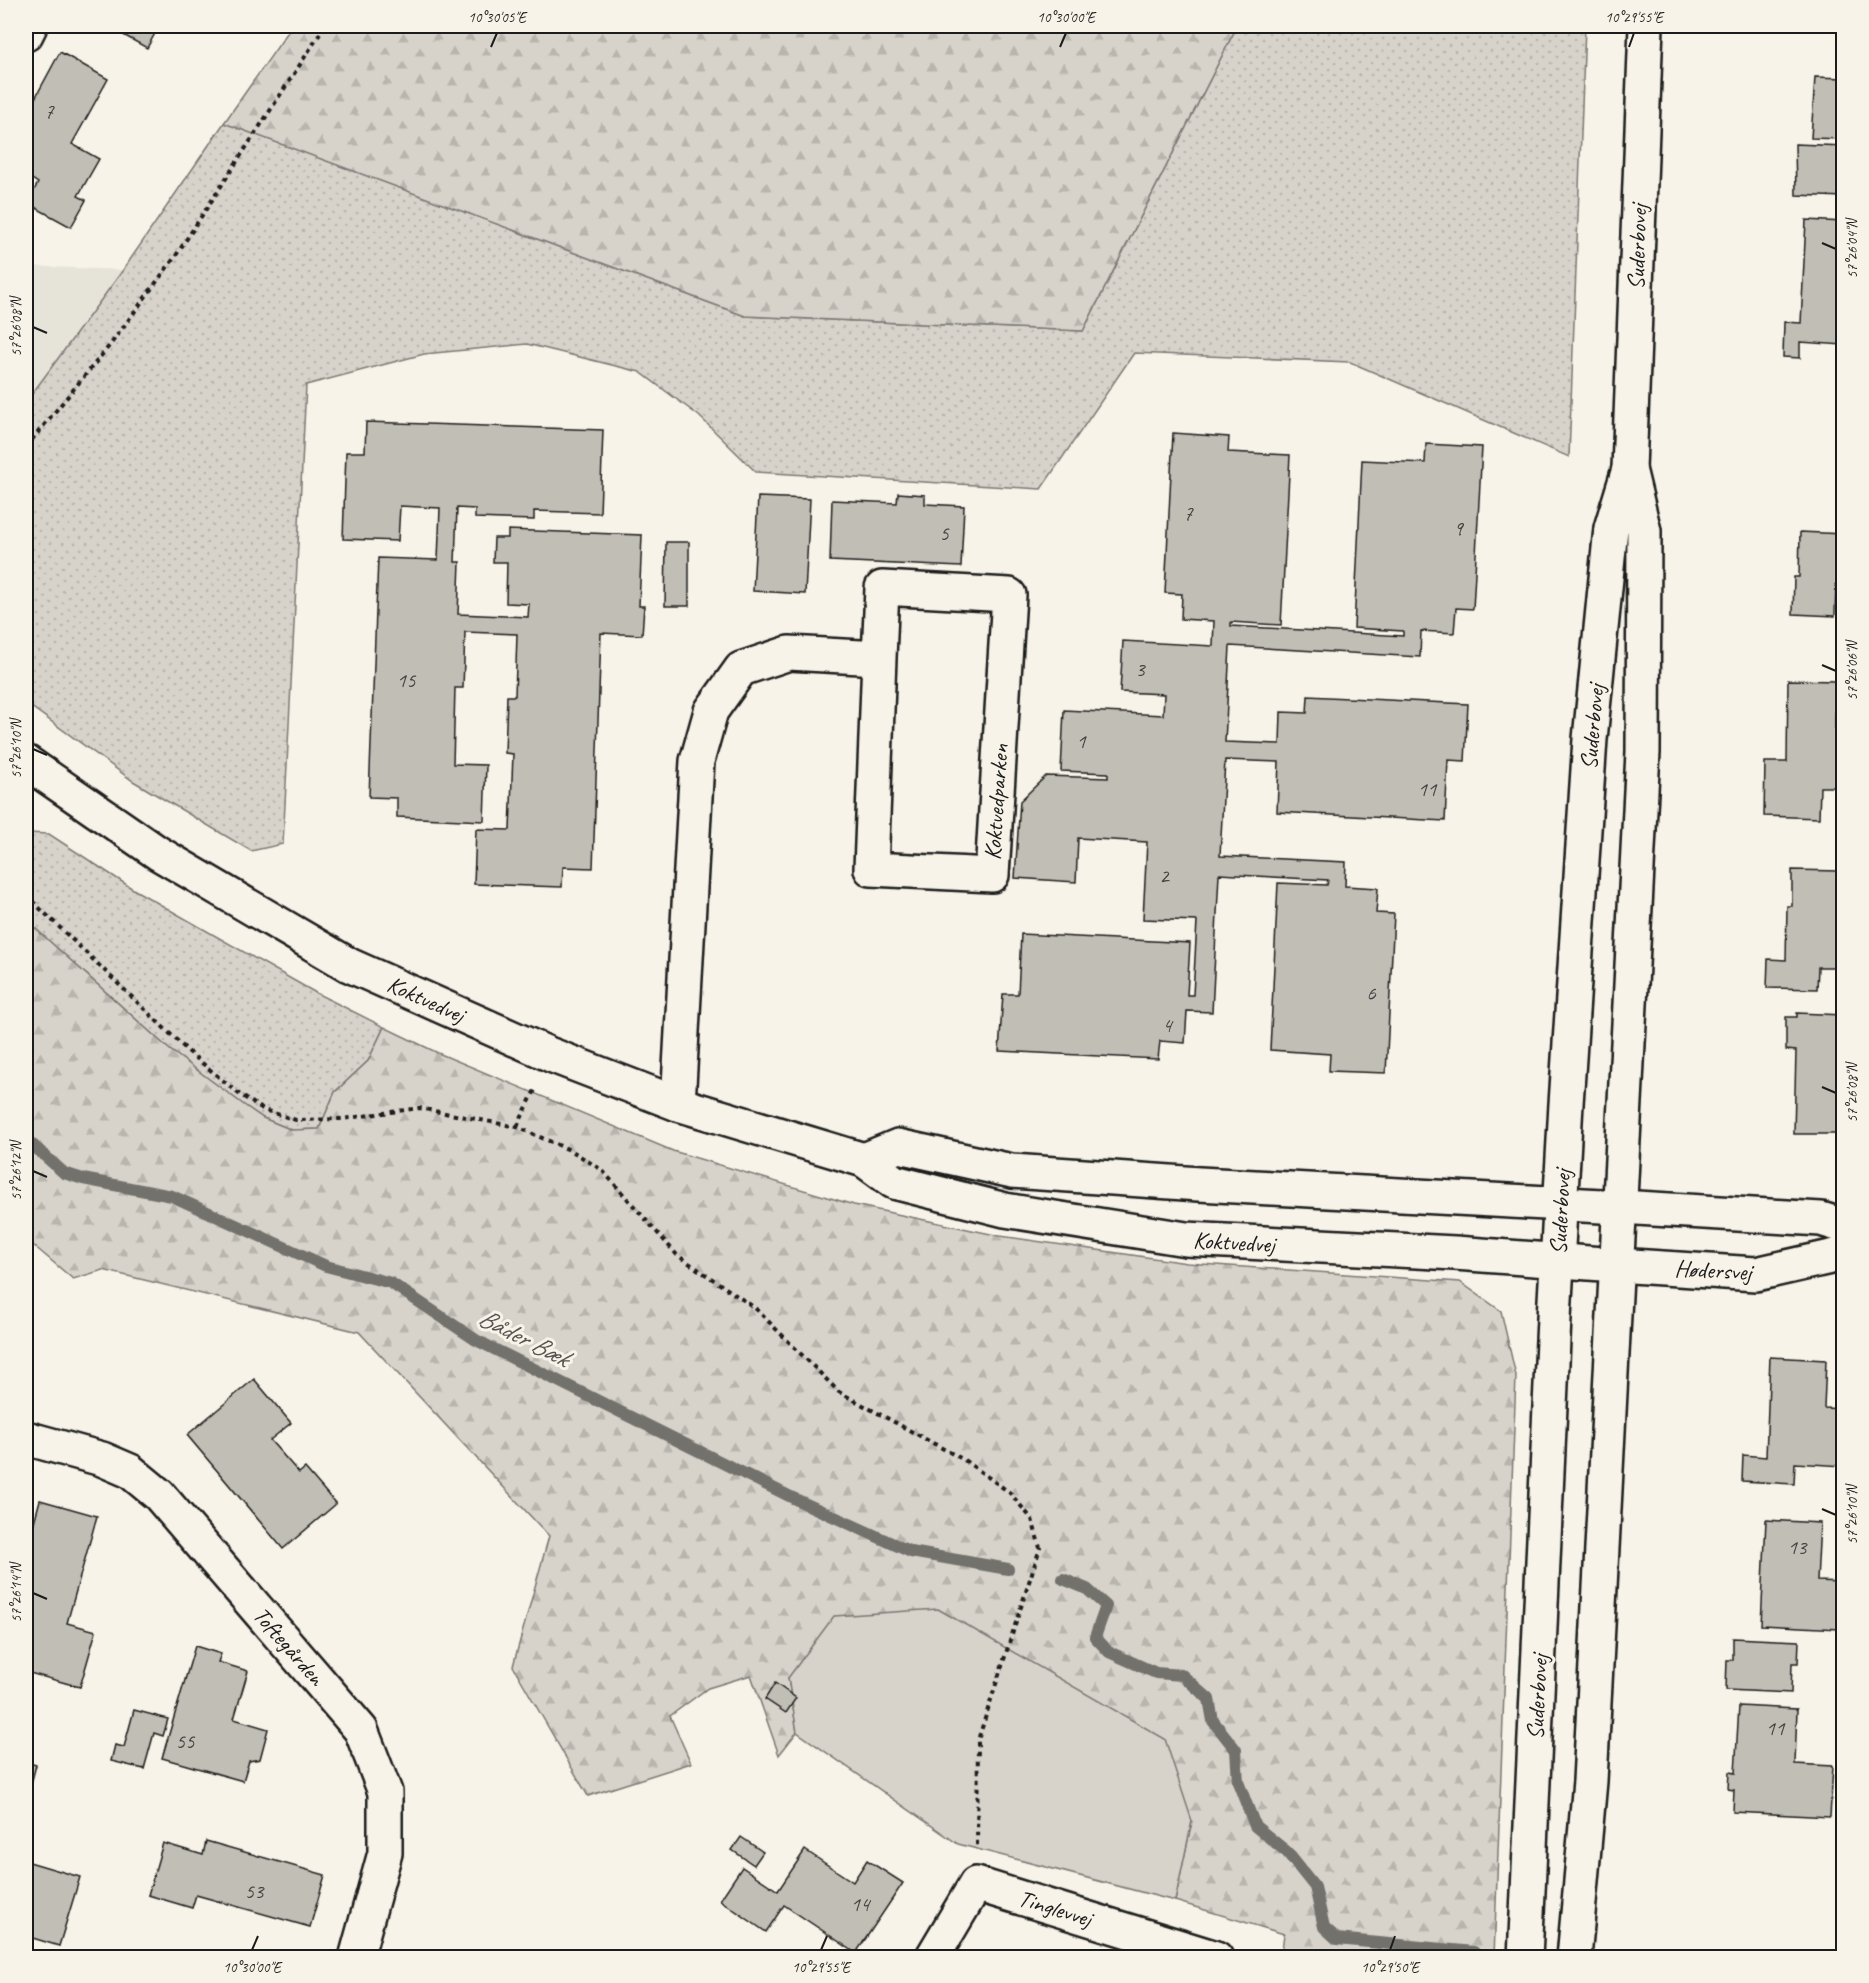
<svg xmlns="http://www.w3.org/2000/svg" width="1869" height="1983" font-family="Caveat,sans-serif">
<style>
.built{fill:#e6e3d9}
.grass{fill:url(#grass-dots);stroke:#7a7874;stroke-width:1.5}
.forest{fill:url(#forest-firs);stroke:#7a7874;stroke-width:1.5}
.pitch{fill:#d7d3cb;stroke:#7a7874;stroke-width:1.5}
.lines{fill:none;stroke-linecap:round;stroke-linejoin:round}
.stream{stroke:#72716c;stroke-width:12}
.building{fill:#c0beb5;stroke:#1c1c1c;stroke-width:1.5}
.street-casing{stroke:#1c1c1c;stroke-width:38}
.secondary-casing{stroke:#1c1c1c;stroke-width:38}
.path{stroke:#1c1c1c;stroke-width:4;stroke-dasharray:4.5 4.5;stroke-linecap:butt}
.street{stroke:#f7f3e8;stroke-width:33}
.secondary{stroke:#f7f3e8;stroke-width:33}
.ticks{fill:none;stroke:#1c1c1c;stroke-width:2}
.labels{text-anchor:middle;stroke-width:6;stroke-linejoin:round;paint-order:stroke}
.number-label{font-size:21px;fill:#454442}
.street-label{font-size:24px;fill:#1c1c1c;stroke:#f7f3e8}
.water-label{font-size:26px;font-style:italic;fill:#565452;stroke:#f7f3e8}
.neatline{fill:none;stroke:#1c1c1c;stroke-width:2}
.ticks-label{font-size:15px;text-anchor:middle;fill:#1c1c1c}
</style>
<defs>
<pattern id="grass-dots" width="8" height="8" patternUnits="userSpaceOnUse" patternTransform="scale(1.5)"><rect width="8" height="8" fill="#d7d3cb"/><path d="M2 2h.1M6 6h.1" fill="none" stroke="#b8b5ae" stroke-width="1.8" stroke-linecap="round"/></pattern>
<pattern id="forest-firs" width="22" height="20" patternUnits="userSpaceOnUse" patternTransform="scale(1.5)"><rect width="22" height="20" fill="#d7d3cb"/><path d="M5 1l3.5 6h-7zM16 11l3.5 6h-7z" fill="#b8b5ae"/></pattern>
</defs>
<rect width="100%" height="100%" fill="#f7f3e8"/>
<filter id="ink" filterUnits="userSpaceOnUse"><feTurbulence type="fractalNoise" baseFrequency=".0167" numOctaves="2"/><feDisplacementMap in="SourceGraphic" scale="12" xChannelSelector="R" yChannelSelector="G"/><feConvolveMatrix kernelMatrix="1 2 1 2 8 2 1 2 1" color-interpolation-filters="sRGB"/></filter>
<g filter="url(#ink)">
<polygon class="built" points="26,266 123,270 26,402"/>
<g class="grass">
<polygon points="1237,26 1585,26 1569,457 1350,362 1134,353 1041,489 756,472 699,416 640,372 527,344 424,354 306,385 283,844 251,851 133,781 26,703 26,402 123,270 224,123 745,316 1083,331"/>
<polygon points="26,833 49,834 133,889 316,993 384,1027 368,1061 335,1092 319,1129 292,1130 263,1118 244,1105 170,1050 26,920"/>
</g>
<g class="forest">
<polygon points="292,26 1237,26 1083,331 745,316 224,123"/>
<polygon points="26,920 170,1050 244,1105 263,1118 292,1130 319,1129 335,1092 368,1061 384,1027 438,1053 673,1151 854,1205 1000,1236 1187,1263 1460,1282 1501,1311 1516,1376 1494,1957 1281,1957 1284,1934 1175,1901 1192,1821 788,1678 797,1732 779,1755 751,1675 708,1688 670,1716 691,1763 588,1796 513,1666 549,1536 359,1332 103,1270 73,1279 26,1239"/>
</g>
<polygon class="pitch" points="938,1609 1165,1739 1192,1821 1175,1901 958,1844 797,1732 788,1678 834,1616"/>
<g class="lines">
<g class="stream">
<polyline points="26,1139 64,1173 83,1179 172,1196 326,1266 391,1283 476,1340 793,1498 911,1552 1008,1569"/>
<polyline points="1063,1579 1087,1589 1106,1606 1095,1637 1109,1652 1156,1673 1182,1675 1209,1699 1213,1721 1236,1750 1238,1782 1255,1826 1287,1852 1315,1887 1324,1927 1337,1939 1474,1952"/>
</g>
</g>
<g class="building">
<polygon points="110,26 159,26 147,48 109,27"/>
<polygon points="60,52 108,79 72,144 99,159 78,196 86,200 71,227 27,203 38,183 26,175 26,115"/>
<polygon points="1815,77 1844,78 1844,139 1811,138"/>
<polygon points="1795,144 1844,146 1844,197 1796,195"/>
<polygon points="1806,220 1844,222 1844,345 1800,342 1800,358 1783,357 1784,322 1801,323"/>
<polygon points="366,422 603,430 600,513 534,511 534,520 475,518 475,509 457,508 455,562 460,562 458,614 528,617 529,604 506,603 507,562 493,562 494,538 508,538 508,530 642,535 639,606 644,606 642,635 601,633 593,868 563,867 562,887 474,884 476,829 510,830 513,754 505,753 507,696 515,696 517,634 465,632 463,688 455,688 453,764 486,765 484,821 397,817 397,798 369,797 378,558 438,560 440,508 400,506 398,541 343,539 346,452 365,452"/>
<polygon points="1173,433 1229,437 1228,452 1290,455 1281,625 1231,622 1231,626 1403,636 1403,631 1354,628 1362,460 1425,463 1426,444 1482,447 1473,609 1456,608 1454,633 1421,631 1420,657 1230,646 1225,742 1280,744 1281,712 1307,713 1308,696 1468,704 1465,761 1448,760 1445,821 1277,812 1279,762 1225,760 1220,856 1346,862 1345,886 1378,888 1376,913 1394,914 1386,1073 1329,1071 1330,1054 1270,1050 1278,883 1327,885 1328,880 1219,874 1212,1012 1187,1011 1185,1043 1160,1041 1158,1059 999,1051 1003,994 1018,994 1021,934 1190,943 1187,995 1193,995 1197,921 1143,919 1147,842 1078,838 1076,882 1015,878 1020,801 1046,776 1108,778 1108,773 1061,771 1064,710 1163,715 1164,694 1120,692 1123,641 1213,646 1214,621 1181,619 1182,594 1165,593"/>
<polygon points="898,493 925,495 925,504 964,506 961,567 830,561 832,500 897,503"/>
<polygon points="758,497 810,499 805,594 753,591"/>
<polygon points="1800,532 1844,534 1844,584 1836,584 1835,616 1793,614 1794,577 1799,577"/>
<polygon points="666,542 689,542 689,606 665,606"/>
<polygon points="1788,680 1836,681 1835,728 1844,728 1844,787 1820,787 1819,818 1764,816 1765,762 1787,762"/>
<polygon points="1792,870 1839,871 1838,907 1844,907 1844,967 1818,967 1817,989 1767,988 1768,959 1786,960 1787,906 1792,906"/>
<polygon points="1797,1013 1844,1015 1844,1134 1794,1134 1796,1051 1786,1050 1786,1017 1797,1017"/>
<polygon points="1770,1357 1826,1360 1824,1408 1844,1409 1844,1466 1795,1463 1794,1484 1742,1481 1743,1455 1766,1457"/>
<polygon points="254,1379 291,1423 270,1440 299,1473 305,1468 336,1504 283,1549 187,1435"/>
<polygon points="40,1500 97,1516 67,1623 96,1631 80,1687 26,1672 26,1552"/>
<polygon points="1766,1520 1820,1523 1817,1581 1843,1582 1840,1629 1761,1625"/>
<polygon points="1733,1638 1799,1641 1798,1663 1792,1663 1791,1693 1726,1690 1727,1660 1733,1660"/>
<polygon points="195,1646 221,1654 218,1662 248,1671 234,1719 268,1729 260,1759 249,1761 243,1781 162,1758"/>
<polygon points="775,1683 796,1698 786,1713 765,1699"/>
<polygon points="1739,1706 1797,1709 1795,1764 1833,1766 1830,1817 1733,1812 1734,1790 1728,1789 1729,1772 1735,1773"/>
<polygon points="134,1710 168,1719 163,1736 154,1733 144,1769 111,1761 115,1745 124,1747"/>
<polygon points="26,1762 36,1765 26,1803"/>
<polygon points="741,1837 763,1852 754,1865 732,1850"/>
<polygon points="206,1841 325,1875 310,1927 196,1895 192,1908 148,1895 163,1843 203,1855"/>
<polygon points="805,1850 853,1882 867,1860 903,1883 856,1953 784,1905 766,1932 720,1900 742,1867 778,1891"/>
<polygon points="26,1861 80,1877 59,1946 26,1936"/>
</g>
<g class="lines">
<g class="street-casing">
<g id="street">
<polyline points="26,34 30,26"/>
<polyline points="678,1104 697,761 711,711 741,669 789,653 879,658 871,869 992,875 1009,595 882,588 879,658"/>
<polyline points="1620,1207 1821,1219 1844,1226"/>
<polyline points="1616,1265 1756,1274 1844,1254"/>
<polyline points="26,1438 102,1459 130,1471 159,1495 361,1730 385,1792 385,1853 356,1958"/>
<polyline points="932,1958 976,1884 1216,1958"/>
</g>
</g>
<g class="secondary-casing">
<g id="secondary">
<polyline points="26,762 158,853 349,965 551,1055 678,1104 864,1160 894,1182 1005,1210 1186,1239 1455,1253 1616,1265"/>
<polyline points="864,1160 898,1146 1012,1171 1199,1184 1620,1207"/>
<polyline points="1525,1958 1554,1318 1566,1104 1590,739 1611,528 1629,469 1646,26"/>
<polyline points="1574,1958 1590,1781 1643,752 1644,531 1629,469"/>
</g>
</g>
<g class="path">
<polyline points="26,447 110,345 175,257 325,26"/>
<polyline points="26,895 189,1052 239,1094 264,1110 296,1120 342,1119 419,1108 517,1127 572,1151 602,1170 677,1255 755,1308 839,1392 964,1460 1009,1492 1032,1519 1040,1548 978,1740 977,1847"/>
<polyline points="517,1127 535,1090"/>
</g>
<use href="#street" class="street"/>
<use href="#secondary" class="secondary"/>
</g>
</g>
<path class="ticks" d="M491,47L497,33M1060,47L1066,33M1629,47L1634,33M1822,243L1836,249M33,327L47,333M1822,665L1836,671M33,749L47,755M1822,1087L1836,1093M33,1171L47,1177M1822,1509L1836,1515M33,1593L47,1599M252,1950L258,1936M821,1950L827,1936M1390,1950L1395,1936"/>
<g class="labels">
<g class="number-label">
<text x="49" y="118">7</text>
<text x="1188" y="520">7</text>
<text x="1458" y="535">9</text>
<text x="944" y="540">5</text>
<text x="1140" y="676">3</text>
<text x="406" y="687">15</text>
<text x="1081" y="748">1</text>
<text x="1427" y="796">11</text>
<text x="1164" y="883">2</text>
<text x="1371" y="1000">6</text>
<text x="1167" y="1032">4</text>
<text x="1797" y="1554">13</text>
<text x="1775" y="1735">11</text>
<text x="185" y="1748">55</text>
<text x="254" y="1898">53</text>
<text x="860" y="1911">14</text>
</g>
<g class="street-label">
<text transform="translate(1637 247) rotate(-88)" y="8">Suderbovej</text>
<text transform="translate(1592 727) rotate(-85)" y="8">Suderbovej</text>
<text transform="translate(996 802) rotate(-86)" y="8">Koktvedparken</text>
<text transform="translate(426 999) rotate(24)" y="8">Koktvedvej</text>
<text transform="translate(1560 1212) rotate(-87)" y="8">Suderbovej</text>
<text transform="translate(1234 1242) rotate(3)" y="8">Koktvedvej</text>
<text transform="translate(1713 1270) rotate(3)" y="8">Hødersvej</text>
<text transform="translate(289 1646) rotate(49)" y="8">Toftegården</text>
<text transform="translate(1537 1697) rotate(-87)" y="8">Suderbovej</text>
<text transform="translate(1055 1908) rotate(17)" y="8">Tinglevvej</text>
</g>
<g class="water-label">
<text transform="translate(524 1337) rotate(27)" y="9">Båder Bæk</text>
</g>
</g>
<rect width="1869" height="1983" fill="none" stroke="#f7f3e8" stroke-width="66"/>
<rect x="33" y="33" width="1803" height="1917" class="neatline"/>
<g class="ticks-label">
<text x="497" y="22">10°30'05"E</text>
<text x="1066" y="22">10°30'00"E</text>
<text x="1634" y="22">10°29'55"E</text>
<text transform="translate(1852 249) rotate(-90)" y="5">57°26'04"N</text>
<text transform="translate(16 327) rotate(-90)" y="5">57°26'08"N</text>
<text transform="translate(1852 671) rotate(-90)" y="5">57°26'06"N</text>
<text transform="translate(16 749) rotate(-90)" y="5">57°26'10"N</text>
<text transform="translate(1852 1093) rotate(-90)" y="5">57°26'08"N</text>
<text transform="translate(16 1171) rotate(-90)" y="5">57°26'12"N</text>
<text transform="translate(1852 1515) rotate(-90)" y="5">57°26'10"N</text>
<text transform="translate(16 1593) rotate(-90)" y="5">57°26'14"N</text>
<text x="252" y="1972">10°30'00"E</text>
<text x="821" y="1972">10°29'55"E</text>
<text x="1390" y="1972">10°29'50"E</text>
</g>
</svg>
